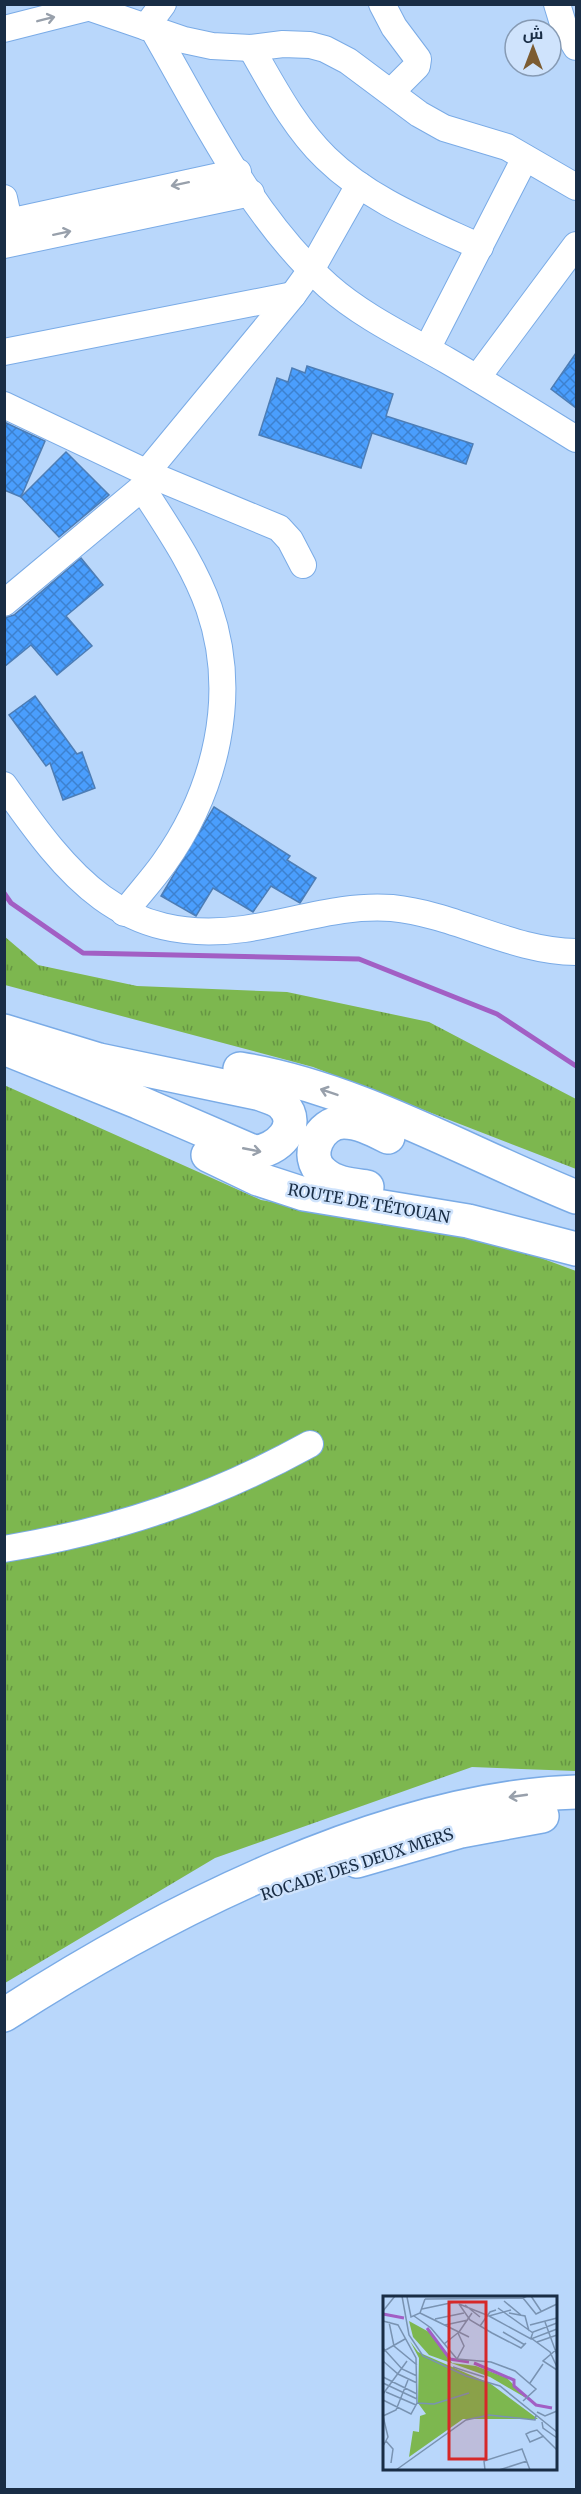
<svg xmlns="http://www.w3.org/2000/svg" width="581" height="2494" font-family="Merriweather,Cairo,serif">
<style>
.grass{fill:url(#grass-tufts)}
.lines{fill:none;stroke-linecap:round;stroke-linejoin:round}
.stream{stroke:#a25fc4;stroke-width:5}
.building{fill:url(#building-cross-hatch);stroke:#4d7db5;stroke-width:1.5}
.minor-casing{stroke:#7aabe6;stroke-width:28}
.highway-casing{stroke:#7aabe6;stroke-width:36}
.minor{stroke:#fff;stroke-width:26}
.highway{stroke:#fff;stroke-width:33}
.oneway{stroke:#98a0ab}
.labels{text-anchor:middle;stroke-width:5;stroke-linejoin:round;paint-order:stroke}
.street-label{font-size:16px;fill:#192d45;stroke:#cfe3fc}
.inset-river{fill:none;stroke:#a25fc4;stroke-width:3}
.inset-road{fill:none;stroke:#7993b2;stroke-width:1.5}
.view{fill:#d62828;fill-opacity:0.15;stroke:#d62828;stroke-width:3}
.inset-edge{fill:none;stroke:#192d45;stroke-width:3}
</style>
<defs>
<pattern id="grass-tufts" width="24" height="20" patternUnits="userSpaceOnUse" patternTransform="scale(1.5)"><rect width="24" height="20" fill="#7db74f"/><path d="M3 7l-1-3M5 7V3M7 7l1-3M15 17l-1-3M17 17v-4M19 17l1-3" fill="none" stroke="#669543"/></pattern>
<pattern id="building-cross-hatch" width="8" height="8" patternUnits="userSpaceOnUse" patternTransform="scale(1.5)"><rect width="8" height="8" fill="#4a9efd"/><path d="M0 0l8 8M0 8l8-8" fill="none" stroke="#3d81cf"/></pattern>
</defs>
<rect width="100%" height="100%" fill="#b9d7fb"/>
<g class="grass">
<polygon points="4,936 38,965 137,986 287,992 429,1022 576,1099 576,1169 313,1067 5,985"/>
<polygon points="4,1085 261,1200 498,1242 576,1271 576,1771 472,1767 215,1858 5,1983"/>
</g>
<g class="lines">
<polyline class="stream" points="4,893 11,903 83,953 359,959 497,1014 576,1066"/>
</g>
<g class="building">
<polygon points="576,353 576,408 551,389"/>
<polygon points="307,366 393,394 386,416 473,444 466,464 372,433 361,468 259,435 277,378 288,382 292,368 305,373"/>
<polygon points="4,422 45,441 21,497 4,490"/>
<polygon points="66,452 109,495 59,537 21,497"/>
<polygon points="81,558 103,585 66,616 92,646 57,675 31,645 4,667 4,618 14,615"/>
<polygon points="35,696 77,754 82,752 95,788 63,800 50,763 46,766 9,715"/>
<polygon points="214,807 290,856 287,860 316,878 300,903 271,886 253,912 213,888 196,916 161,896"/>
</g>
<g class="lines">
<g class="minor-casing">
<g id="minor">
<polyline points="79,4 184,40 212,46 251,48 283,44 310,45 325,49 348,61 419,114 444,128 507,147 576,187"/>
<polyline points="382,4 394,27 418,59 417,66 392,91"/>
<polyline points="557,4 564,27 576,47"/>
<polyline points="146,27 163,4"/>
<polyline points="4,29 87,8"/>
<path d="M154,31C204,118 252,218 328,286C363,317 408,338 448,361C491,386 534,413 576,439"/>
<path d="M251,48C273,86 294,127 326,158C369,200 426,222 480,247"/>
<polyline points="4,198 13,239"/>
<polyline points="4,223 238,172"/>
<polyline points="4,245 251,193"/>
<polyline points="427,349 525,158"/>
<polyline points="4,352 293,295"/>
<polyline points="477,378 576,245"/>
<polyline points="4,405 156,477 279,528 290,540 303,565"/>
<polyline points="146,473 293,295 311,270 359,185"/>
<polyline points="4,603 155,477"/>
<path d="M4,785C68,876 121,946 244,929C294,922 341,904 392,908C458,915 511,951 576,952"/>
<path d="M124,913C137,896 152,880 164,863C216,790 239,695 209,608C194,565 167,527 143,489"/>
<path d="M4,1549C117,1530 210,1499 310,1444"/>
</g>
</g>
<g class="highway-casing">
<g id="highway">
<path d="M4,1031L99,1060L261,1094C268,1097 277,1099 282,1104C304,1126 276,1152 254,1152L138,1102L4,1048"/>
<path d="M240,1069C357,1088 467,1153 576,1197"/>
<polyline points="208,1155 258,1179 304,1194 468,1221 576,1249"/>
<path d="M367,1187C352,1185 335,1184 323,1173C303,1157 319,1122 344,1122C359,1122 374,1130 388,1137"/>
<polyline points="357,1861 461,1831 542,1816"/>
<path d="M4,2015C162,1913 386,1798 576,1792"/>
</g>
</g>
<use href="#minor" class="minor"/>
<use href="#highway" class="highway"/>
</g>
<defs><path id="oneway-shaft" d="M-6 0H5M1.5-3L5.5 0L1.5 3" fill="none" stroke-width="1.6" stroke-linecap="round" stroke-linejoin="round" transform="scale(1.5)"/></defs>
<g class="oneway">
<use href="#oneway-shaft" transform="translate(46 19) rotate(-14)"/>
<use href="#oneway-shaft" transform="translate(180 184) rotate(168)"/>
<use href="#oneway-shaft" transform="translate(62 233) rotate(-12)"/>
<use href="#oneway-shaft" transform="translate(329 1092) rotate(-161)"/>
<use href="#oneway-shaft" transform="translate(252 1150) rotate(11)"/>
<use href="#oneway-shaft" transform="translate(518 1796) rotate(172)"/>
</g>
<g class="labels">
<g class="street-label">
<text transform="translate(369 1203) rotate(10)" y="6">ROUTE DE TÉTOUAN</text>
<text transform="translate(357 1864) rotate(-18)" y="6">ROCADE DES DEUX MERS</text>
</g>
</g>
<g transform="translate(383 2296)">
<rect width="174" height="174" fill="#b9d7fb"/>
<path d="M26,25L46,36L69,67L93,70L124,82L143,102L107,81L46,59L30,41ZM27,45L35,56L108,88L155,123H80L26,161L30,135L36,136L37,120L43,118L35,107L36,62Z" fill="#7db74f"/>
<path class="inset-river" d="M0,18L21,22M44,32L67,63L86,66M91,67L131,84V90L153,109L169,112"/>
<path class="inset-road" d="M19,0L26,39L40,60L83,80L117,90L174,136M144,0L140,2L153,18L174,8M148,0L158,15M24,1L28,21L37,17L42,3M42,3L141,2M121,5L138,19M76,8L87,24L109,37L138,52L143,47M76,8L106,20L128,14M82,9L97,21M115,12L150,37M39,13L72,6M0,15L12,0M37,17L86,41M126,17L142,20L146,35M31,20L48,32L74,63L108,66L132,75L153,93L140,105M106,20L148,43L174,33M52,23L81,17M0,25L15,29L33,62L34,107L28,118L0,104M6,26L11,50L34,69M162,26L174,59M174,27L150,36L148,42L167,56L174,71M62,29L85,24M147,29L174,22M97,30L107,16L113,14M76,36L89,17M120,36L142,49M154,46L174,39M61,48L76,36M0,52L19,73L34,80M174,53L160,65L174,74M1,55L22,43M74,63L81,50L75,37M0,65L15,78L34,87M70,71L101,81M0,81L34,98M0,87L34,103M147,87L160,68M3,96L33,109M0,98L24,65M34,107L51,108L86,97M154,116L162,120L174,115M159,126L160,132L174,142M147,136L154,134L174,154M147,136L143,138L147,146L161,140M3,145L10,153L8,167M0,150L5,141L0,120L13,114L25,84M13,174L83,124L106,119L152,124L153,119M102,174L101,165L139,153L147,174M116,174L144,165"/>
<path class="view" d="M66,6H103V163H66Z"/>
<rect width="174" height="174" class="inset-edge"/>
</g>
<rect width="581" height="2494" fill="none" stroke="#192d45" stroke-width="12"/>
<g transform="translate(533 48)"><circle r="28" fill="#cfe3fc" stroke="#869ab3" stroke-width="1.5"/>
<path d="M0-4.5L10 22L0 15L-10 22Z" fill="#7c5c32"/>
<text y="-9" font-size="16" font-weight="bold" text-anchor="middle" fill="#192d45">ش</text>
</g>
</svg>
